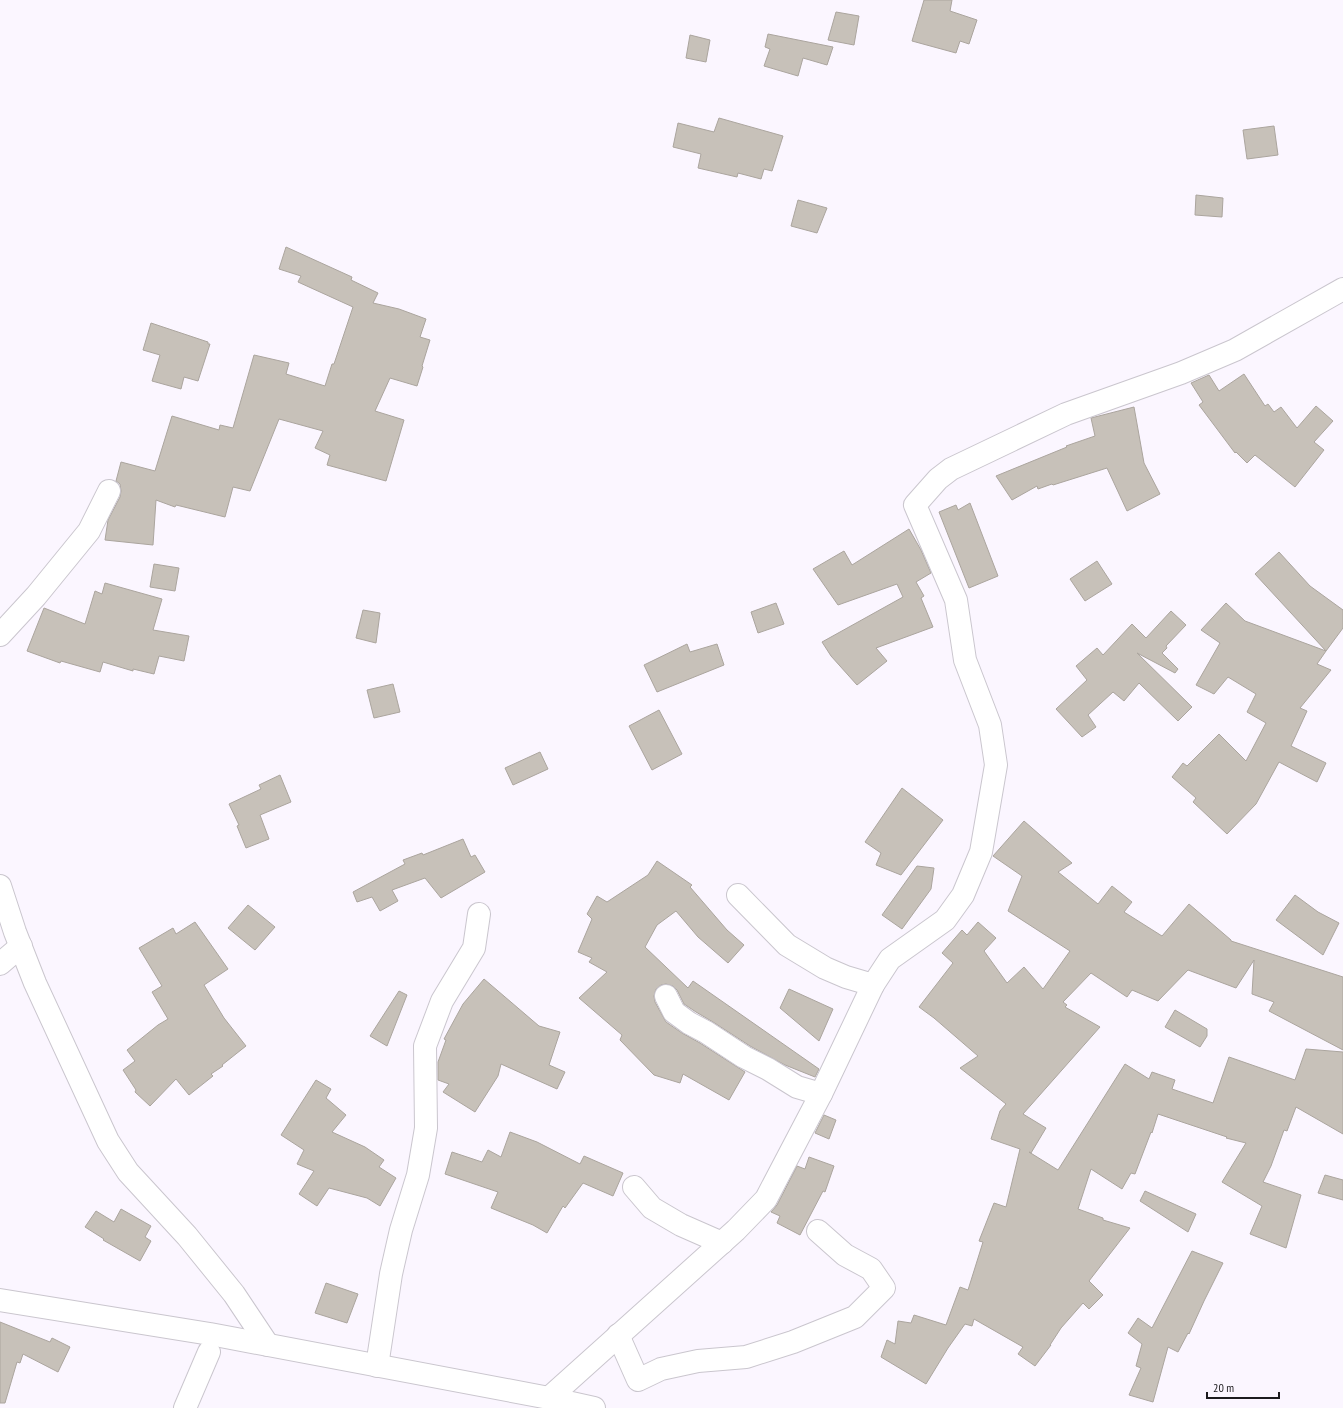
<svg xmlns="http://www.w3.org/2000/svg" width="1343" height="1408" font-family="'PT Sans Narrow',sans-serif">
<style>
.building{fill:#c7c1b9;stroke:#aba59e}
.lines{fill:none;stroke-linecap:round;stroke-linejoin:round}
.minor-casing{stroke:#cac6ce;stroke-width:24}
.minor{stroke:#fff;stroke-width:22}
</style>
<rect width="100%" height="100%" fill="#fbf6ff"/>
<g class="building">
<polygon points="924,0 952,0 950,11 977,20 969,44 960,41 956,53 912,41"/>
<polygon points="836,12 859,16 854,45 828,40"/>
<polygon points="768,34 833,47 827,65 803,58 798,76 764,66 770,49 765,47"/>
<polygon points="690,35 710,40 706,62 686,58"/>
<polygon points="719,118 783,136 772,171 764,169 761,179 738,173 737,177 698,168 701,154 673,147 678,123 714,132"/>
<polygon points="1274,126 1278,155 1247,159 1243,130"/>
<polygon points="1196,195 1223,198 1222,217 1195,215"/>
<polygon points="798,200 827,208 817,233 791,226"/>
<polygon points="286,247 352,277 351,280 378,293 373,303 399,309 426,319 420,337 430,340 422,366 423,367 417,386 390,378 375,411 404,420 386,481 327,465 330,455 315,448 323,431 279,419 250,491 233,487 225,517 176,505 175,507 156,500 153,545 105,540 108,520 120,497 121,491 120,484 116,481 121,462 155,471 172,416 219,430 220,425 233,428 254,355 289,363 286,374 325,386 332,364 334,364 353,307 298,282 301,276 279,269"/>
<polygon points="151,323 208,342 208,344 210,344 198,381 184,377 181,389 152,381 160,355 143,350"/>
<polygon points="1244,374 1265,406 1268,404 1274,412 1281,407 1297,428 1316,406 1333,421 1314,442 1324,450 1295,487 1255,455 1247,463 1236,452 1235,453 1199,405 1203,402 1191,383 1209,375 1219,391"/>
<polygon points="1134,407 1144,463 1160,494 1127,511 1107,468 1053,485 1052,484 1038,489 1037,486 1012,500 996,476 1067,447 1066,446 1095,436 1091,418"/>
<polygon points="970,503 998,576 969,588 939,512 956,505 958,510"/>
<polygon points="909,529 921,550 931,573 916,582 924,596 921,598 933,627 876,648 887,661 857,685 831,656 822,642 903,597 897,584 838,605 813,569 844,551 852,565"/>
<polygon points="1279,552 1310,586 1343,610 1343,628 1326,651 1255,574"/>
<polygon points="1097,561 1112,584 1085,601 1070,579"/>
<polygon points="154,564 179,568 175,591 150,587"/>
<polygon points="105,583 162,599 153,630 189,636 184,661 159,656 154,674 133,669 133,671 103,662 100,672 61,661 60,663 27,651 44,608 85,624 95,591 102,594"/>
<polygon points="776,603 784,624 758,633 751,612"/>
<polygon points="1226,603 1245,621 1326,651 1317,664 1331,670 1300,708 1307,711 1291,746 1326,763 1317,782 1279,762 1256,804 1227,834 1193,802 1196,798 1172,777 1183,763 1187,766 1219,734 1246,761 1266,723 1247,712 1256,694 1228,677 1214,694 1196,685 1220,643 1201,630"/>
<polygon points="363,610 380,613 376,643 356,638"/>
<polygon points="1171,611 1186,625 1166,646 1167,648 1162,653 1178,669 1175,673 1137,653 1192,707 1178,721 1139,683 1124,701 1113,692 1088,715 1096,727 1082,737 1056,709 1087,680 1076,666 1097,648 1103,655 1132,624 1146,638"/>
<polygon points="687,644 690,652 717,644 724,665 657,692 644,665"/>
<polygon points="393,684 400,712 374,718 367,690"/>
<polygon points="659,710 682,754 652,770 629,726"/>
<polygon points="540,752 548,769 513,785 505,768"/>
<polygon points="280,775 291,802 260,815 269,839 246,848 237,826 239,825 229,804 261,789 259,785"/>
<polygon points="902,788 943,820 901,875 876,865 881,853 865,842"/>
<polygon points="1024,821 1072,863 1058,872 1098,904 1112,886 1132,902 1124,912 1162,936 1189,904 1231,940 1231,941 1343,977 1343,1050 1269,1011 1274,1002 1252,994 1254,960 1236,988 1188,970 1158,1001 1132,990 1127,997 1091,973 1063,1002 1067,1005 1065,1007 1100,1027 1023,1114 1046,1128 1031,1153 1029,1152 1058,1170 1125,1064 1149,1079 1152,1072 1175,1080 1172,1089 1213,1103 1229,1057 1295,1080 1306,1049 1343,1052 1343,1134 1296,1107 1287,1131 1284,1130 1271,1166 1263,1182 1301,1195 1286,1248 1250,1234 1262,1206 1222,1182 1246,1143 1226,1138 1227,1137 1158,1114 1152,1133 1151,1132 1135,1174 1131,1173 1122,1189 1091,1169 1078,1209 1103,1218 1103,1220 1130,1228 1089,1281 1103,1295 1089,1309 1083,1303 1061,1328 1050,1345 1051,1345 1035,1366 1018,1354 1023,1347 974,1319 972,1326 965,1324 948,1348 926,1384 881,1357 887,1340 895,1344 898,1321 911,1323 914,1315 946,1325 960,1287 968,1290 983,1242 979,1241 994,1203 1006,1207 1020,1149 991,1139 1000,1111 1006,1104 960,1068 978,1056 934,1018 919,1007 953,963 942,953 962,930 967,935 978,922 996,938 984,951 1007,983 1024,967 1043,989 1070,951 1008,911 1022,876 993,856"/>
<polygon points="463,839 471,857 475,855 485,872 441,898 425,878 392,890 398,901 380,911 372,897 357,902 353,892 405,864 403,860 422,853 423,855"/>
<polygon points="657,861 692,885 690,887 727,930 744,945 728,963 698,937 676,911 657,925 645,947 688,988 693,981 819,1069 815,1077 785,1065 750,1046 713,1022 696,1012 684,1004 677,990 673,986 666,984 661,985 656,989 654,996 655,1002 666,1022 682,1033 700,1043 745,1072 729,1100 683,1074 680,1083 654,1075 620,1040 622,1035 579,998 607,972 589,962 592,958 578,952 592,919 587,914 597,896 607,902 648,875"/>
<polygon points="917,866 934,868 931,889 902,929 882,915"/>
<polygon points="1295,895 1318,912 1339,923 1323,955 1276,920"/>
<polygon points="248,905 275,927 255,950 228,928"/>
<polygon points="195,922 228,969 204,985 224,1018 246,1046 222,1065 223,1066 211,1074 213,1076 189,1095 176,1079 150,1106 135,1092 136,1090 123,1070 135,1061 127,1050 158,1025 168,1019 152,992 162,986 139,948 173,928 176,934"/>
<polygon points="484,979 539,1026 560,1032 549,1065 565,1072 557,1089 501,1064 498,1076 475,1112 443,1092 449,1084 438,1080 438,1062 446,1040 444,1039 463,1004"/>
<polygon points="789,989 833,1009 819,1041 780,1008"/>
<polygon points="399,991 407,995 387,1046 370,1036"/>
<polygon points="1175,1010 1207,1029 1207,1036 1200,1047 1165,1027"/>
<polygon points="316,1080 331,1089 326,1098 346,1115 332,1132 365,1147 384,1160 379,1167 396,1178 380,1206 367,1198 329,1188 317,1206 299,1194 314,1171 297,1164 304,1150 281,1135"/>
<polygon points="824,1115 836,1120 829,1139 815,1133"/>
<polygon points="510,1132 537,1142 580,1164 584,1156 623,1173 613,1196 583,1183 565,1208 563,1206 547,1233 533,1225 491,1208 498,1192 445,1174 452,1152 482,1162 488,1150 501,1157"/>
<polygon points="809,1157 834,1166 825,1192 823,1191 800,1235 777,1223 780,1216 771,1212 777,1205 797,1166 805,1169"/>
<polygon points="1325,1175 1343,1180 1343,1200 1318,1193"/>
<polygon points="1145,1191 1196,1214 1188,1232 1140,1201"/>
<polygon points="121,1209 151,1226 145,1237 151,1241 140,1261 103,1240 104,1239 85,1227 96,1211 114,1222"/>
<polygon points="1192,1251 1223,1263 1204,1301 1189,1334 1188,1333 1178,1352 1168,1347 1153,1402 1129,1395 1141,1368 1136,1366 1142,1344 1128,1333 1138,1318 1152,1328"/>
<polygon points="326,1283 358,1294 347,1323 315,1313"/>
<polygon points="0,1322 50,1342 52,1338 70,1347 58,1372 23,1354 20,1363 17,1362 5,1403 0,1403"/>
</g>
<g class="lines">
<g class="minor-casing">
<g id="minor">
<polyline points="0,635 36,596 89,531 109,491"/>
<polyline points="0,886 15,932 35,983 108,1141 128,1172 187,1236 234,1294 268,1345"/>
<polyline points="738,895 787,945 825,968 846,977 873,985"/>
<polyline points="0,964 21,946"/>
<polyline points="666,996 674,1012 689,1023 706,1032 744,1057 768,1069 797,1087 821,1094"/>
<polyline points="634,1187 652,1208 681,1225 722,1243"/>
<polyline points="0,1300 210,1334 549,1398 594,1408"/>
<polyline points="618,1335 638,1380 661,1369 698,1361 746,1357 793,1342 855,1317 884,1288 871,1269 845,1255 818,1231"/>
<polyline points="377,1366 391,1274 401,1230 418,1175 426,1128 425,1046 442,1001 474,948 479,914"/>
<polyline points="549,1398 736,1230 766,1199 821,1094 873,985 890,959 945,920 963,895 981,852 996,765 990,725 965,660 956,600 915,505 938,479 951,469 1066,414 1181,373 1235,350 1343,289"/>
<polyline points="185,1408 209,1352"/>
</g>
</g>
<use href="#minor" class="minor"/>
</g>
<path d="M1207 1392v6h72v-6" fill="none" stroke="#1c1b1e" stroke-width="2"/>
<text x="1213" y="1392" font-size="12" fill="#1c1b1e" stroke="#fbf6ff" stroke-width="3" paint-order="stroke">20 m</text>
</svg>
